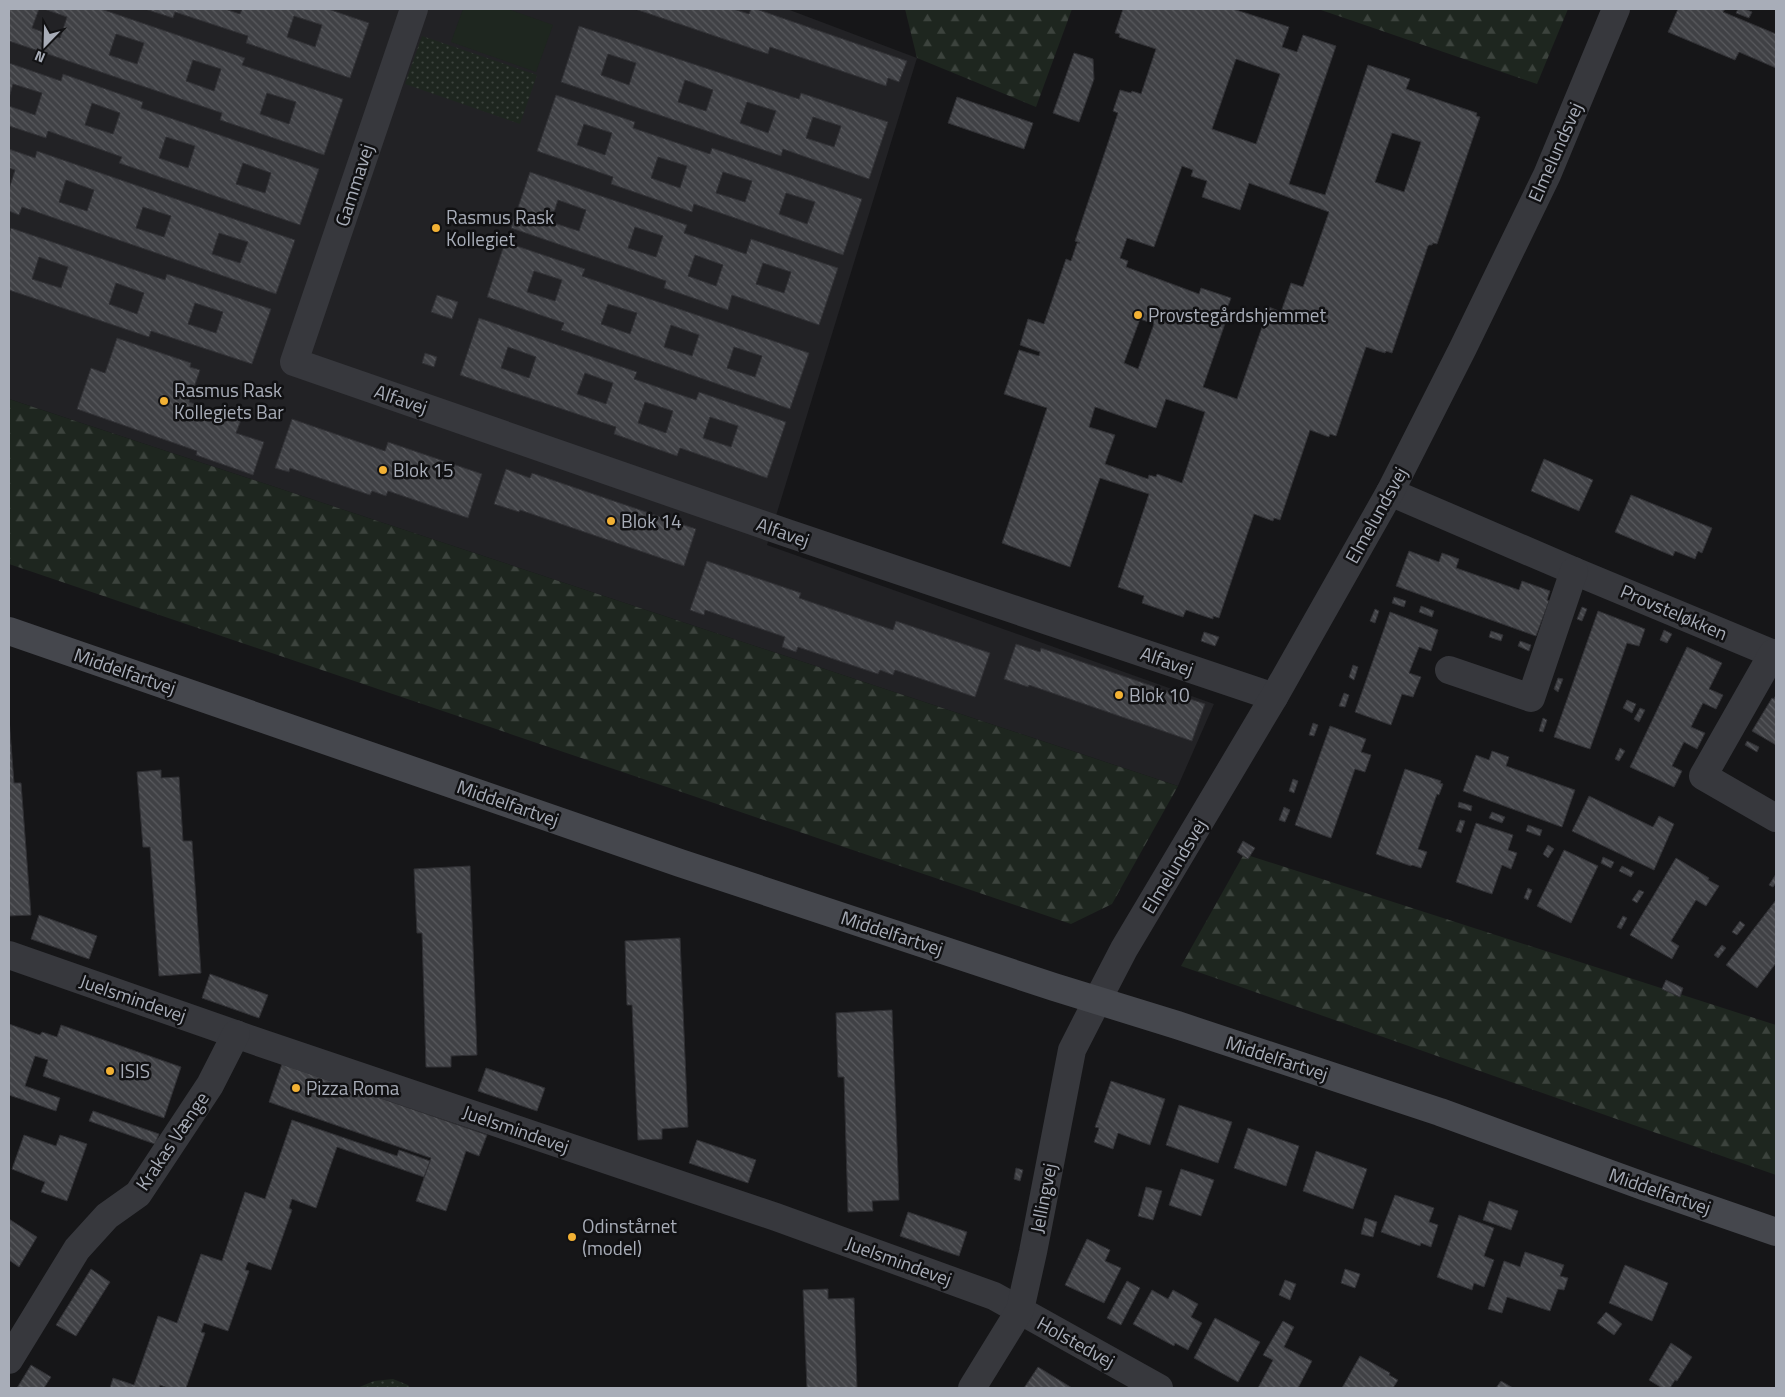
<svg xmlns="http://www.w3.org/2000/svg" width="1785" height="1397" font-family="'Titillium Web',sans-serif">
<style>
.built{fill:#222225}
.forest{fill:url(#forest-firs)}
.park{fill:url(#park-dots)}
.pitch{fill:#1e261f}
.building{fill:url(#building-back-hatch);stroke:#303034;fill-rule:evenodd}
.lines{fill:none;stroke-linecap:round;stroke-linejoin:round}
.minor{stroke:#37383d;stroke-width:28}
.tertiary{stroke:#37383d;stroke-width:28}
.secondary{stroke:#45474d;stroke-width:28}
.poi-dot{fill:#f2b134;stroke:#111113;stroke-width:2}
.labels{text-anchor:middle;stroke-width:5;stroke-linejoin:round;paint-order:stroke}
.street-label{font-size:19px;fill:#a8adb8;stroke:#111113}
.poi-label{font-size:19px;fill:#a8adb8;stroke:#111113;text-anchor:start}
</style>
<defs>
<pattern id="forest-firs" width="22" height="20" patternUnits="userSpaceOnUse" patternTransform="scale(1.25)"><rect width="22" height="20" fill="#1e261f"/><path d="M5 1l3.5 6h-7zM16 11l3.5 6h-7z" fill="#3c433d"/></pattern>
<pattern id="park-dots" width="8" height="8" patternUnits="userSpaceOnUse" patternTransform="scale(1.25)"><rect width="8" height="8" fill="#1e261f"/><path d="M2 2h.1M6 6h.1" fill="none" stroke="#3c433d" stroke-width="1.8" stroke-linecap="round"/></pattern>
<pattern id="building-back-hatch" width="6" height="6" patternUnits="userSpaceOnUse" patternTransform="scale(1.25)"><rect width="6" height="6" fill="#404145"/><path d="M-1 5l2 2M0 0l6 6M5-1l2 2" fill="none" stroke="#595a5e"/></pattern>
</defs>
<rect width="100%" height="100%" fill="#161618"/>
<polygon class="built" points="9,9 787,9 917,58 767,545 1214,704 1178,786 9,399"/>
<g class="forest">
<polygon points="905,9 1072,9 1036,107 917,58"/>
<polygon points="1318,9 1568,9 1537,84"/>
<polygon points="9,399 1178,786 1112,904 1071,924 9,564"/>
<polygon points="1244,854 1776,1025 1776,1175 1181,966"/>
</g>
<g class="park">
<polygon points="422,36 537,75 520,124 405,84"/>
<polygon points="393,1379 408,1385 410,1388 357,1388 374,1381"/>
</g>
<polygon class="pitch" points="463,9 508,9 553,25 536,72 451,42"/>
<g class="building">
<path d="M9,9H39L32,28L60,38L67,17L44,9H101L245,58L242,65L343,99L324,155L220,120L222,113L9,41ZM116,34L144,43L137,64L109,55ZM193,60L221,69L214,91L186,81ZM267,93L296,102L289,124L260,114Z"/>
<path d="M145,9H225L240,14L242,9H328L369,23L350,78L246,43L248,36L175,12L173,18ZM294,16L322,25L315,47L287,37Z"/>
<polygon points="635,9 733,9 749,14 751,9 756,9 907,61 899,82 888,78 886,86 770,47 768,54"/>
<path d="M1123,9H1233L1289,27L1282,47L1297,52L1303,35L1336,46L1289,184L1325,195L1368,65L1410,79L1406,89L1477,113L1476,116L1480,117L1437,244L1433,243L1432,245H1429L1428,246L1392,353L1386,351L1385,353L1366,347L1336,436L1330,434L1329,437L1310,430L1280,520L1274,518L1273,521L1254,514L1219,618L1213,616V619L1186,610L1183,617L1142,603L1144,596L1118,587L1149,494L1100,478L1070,567L1002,543L1047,408L1004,394L1019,350L1039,356L1040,352L1020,345L1028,319L1044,324L1066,259L1071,261L1077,243H1080L1075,241L1118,113L1113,111L1120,90L1131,93L1132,91L1141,94L1156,49L1119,37L1120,34L1115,33ZM1236,59L1280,74L1256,144L1212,129ZM1392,133L1421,142L1404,192L1375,182ZM1182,166L1193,170L1191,176L1207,181L1202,197L1240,210L1249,183L1329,212L1303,287L1291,283L1281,312L1269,307L1237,399L1203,387L1229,312L1226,311L1231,298L1201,288L1199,294L1126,267L1128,261L1120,258L1127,238L1154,247ZM1140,319L1154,324L1138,369L1124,363ZM1166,399L1205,412L1182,483L1157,474L1156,477L1149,475L1148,479L1105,464L1115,435L1089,427L1095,407L1156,428Z"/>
<polygon points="1678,9 1725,9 1723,12 1776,34 1776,68 1739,52 1735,60 1668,32"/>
<polygon points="1738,9 1745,9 1752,12 1749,18 1736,13"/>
<path d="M579,26L799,99L801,93L888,122L869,179L783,149L781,156L561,82ZM608,54L636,63L629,85L601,75ZM685,80L713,90L706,111L678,102ZM747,102L776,111L768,133L740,123ZM813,117L841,126L834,147L806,138Z"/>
<polygon points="1074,53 1093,59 1094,79 1079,122 1053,113"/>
<path d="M9,63L61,81L63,74L143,102L141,108L319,169L300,225L119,163L122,157L48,131L46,138L9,126V106L35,115L42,93L13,84L9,98ZM92,103L120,113L113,134L85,125ZM166,137L195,146L188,168L159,158ZM243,163L271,173L265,193L236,184Z"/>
<path d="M556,95L635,122L633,128L710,154L712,148L862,199L843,255L694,204L692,212L611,184L613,177L537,151ZM584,124L612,133L605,155L577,145ZM658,157L687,166L680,188L651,178ZM723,172L752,181L745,202L716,193ZM786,193L815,202L807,224L779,214Z"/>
<polygon points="957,97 1033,123 1024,149 948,123"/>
<path d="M9,149L35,158L37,151L295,240L276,294L22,207L19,215L9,211V189L15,170L9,168ZM66,180L94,190L87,211L59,202ZM143,207L171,216L164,237L136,228ZM219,233L248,242L240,263L212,254Z"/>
<path d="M530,172L687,225L684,233L746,254L751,239L838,268L819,325L732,295L728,310L664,288L666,281L511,228ZM558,200L586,210L579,231L551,222ZM635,227L663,236L656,257L628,248ZM695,255L723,265L716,286L688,276ZM763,263L791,272L784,293L756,284Z"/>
<path d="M11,228L165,280L167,274L271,309L252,364L151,331L149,337L9,290V234ZM39,257L68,267L61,288L32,279ZM116,283L144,293L137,314L109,304ZM195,303L223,312L216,333L188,324Z"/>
<path d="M505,242L585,269L582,276L809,353L790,409L561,330L564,323L487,297ZM534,271L562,280L555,301L527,292ZM608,304L637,313L630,334L601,324ZM671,325L699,335L692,356L664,347ZM734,347L762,356L755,377L727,368Z"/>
<polygon points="437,295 458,302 452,319 431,312"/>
<path d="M479,318L637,372L634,379L696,400L699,392L786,422L767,478L680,448L677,456L614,434L616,427L460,375ZM508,347L536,357L529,378L501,368ZM585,373L613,383L606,404L577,394ZM645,402L673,411L666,433L638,423ZM710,417L738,426L731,447L703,438Z"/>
<polygon points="117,338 191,363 190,367 200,370 189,402 241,420 236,433 264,442 253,475 196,455 197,451 77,409 91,368 105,373"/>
<polygon points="425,353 437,357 434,367 422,363"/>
<polygon points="292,419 385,451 388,442 482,474 468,518 388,491 386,496 372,491 370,495 290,468 289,472 275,468"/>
<polygon points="1544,459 1593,480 1579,511 1531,491"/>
<polygon points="506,469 530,478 532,473 696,529 684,566 520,510 519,512 494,504"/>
<polygon points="1631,495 1712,528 1702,553 1698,551 1695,559 1675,551 1673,556 1615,532"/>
<polygon points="1409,551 1439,562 1442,553 1459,559 1456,568 1519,590 1522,581 1550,591 1547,600 1549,601 1536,636 1396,586"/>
<polygon points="707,561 801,593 799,598 893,630 896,621 990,653 975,697 895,670 893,675 880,670 878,674 798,647 796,652 782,647 785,637 705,610 704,615 690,610"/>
<polygon points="1394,597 1406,601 1404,607 1392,603"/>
<polygon points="1421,606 1434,611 1432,617 1419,612"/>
<polygon points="1582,607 1587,609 1582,621 1577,619"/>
<polygon points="1375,609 1379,611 1375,623 1370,621"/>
<polygon points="1598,611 1645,629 1639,646 1627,643 1590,749 1554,737"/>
<polygon points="1390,612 1438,630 1431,651 1419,647 1409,673 1421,677 1413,697 1402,694 1391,725 1355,712"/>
<polygon points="1664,630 1672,634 1667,643 1660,640"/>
<polygon points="1491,631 1503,635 1501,641 1489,637"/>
<polygon points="1204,632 1219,637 1215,646 1201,641"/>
<polygon points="1520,641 1531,645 1529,651 1518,646"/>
<polygon points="1016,644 1040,652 1041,648 1205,704 1192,741 1029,685 1028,687 1004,679"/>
<polygon points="1687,647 1722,663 1709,689 1723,695 1716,709 1703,703 1691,727 1705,733 1697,749 1684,742 1672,766 1682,771 1674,787 1630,767"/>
<polygon points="1353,665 1358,667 1354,680 1349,677"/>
<polygon points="1558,678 1563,679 1558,692 1554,689"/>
<polygon points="1344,693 1349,695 1345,707 1339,706"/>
<polygon points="1776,695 1776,745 1752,731 1772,698 1774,699"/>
<polygon points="1627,700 1636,704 1632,713 1623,708"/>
<polygon points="1640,708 1645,710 1639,722 1634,719"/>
<polygon points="9,718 14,783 21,783 31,915 9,916"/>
<polygon points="1543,718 1547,720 1543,732 1539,731"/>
<polygon points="1313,723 1318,725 1314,736 1309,735"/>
<polygon points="1330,726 1366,739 1361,752 1371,755 1365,772 1355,769 1331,838 1295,825"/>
<polygon points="1747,741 1759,747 1757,752 1745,745"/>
<polygon points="1620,748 1625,751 1619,761 1615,759"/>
<polygon points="1492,751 1509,757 1506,766 1575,790 1562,827 1463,791 1476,755 1489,760"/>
<polygon points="1405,769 1441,781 1440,783 1443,784 1439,795 1437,794 1418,849 1427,852 1421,868 1412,865 1411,866 1376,854"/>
<polygon points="161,770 161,778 179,777 183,841 192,841 201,973 159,976 150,847 143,847 137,772"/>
<polygon points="1293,779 1298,781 1294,793 1289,791"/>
<polygon points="1589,796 1653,827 1659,816 1674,824 1654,870 1572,831"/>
<polygon points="1459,802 1472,806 1471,811 1458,807"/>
<polygon points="1284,807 1290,810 1285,822 1279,820"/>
<polygon points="1492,812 1505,817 1502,823 1489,818"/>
<polygon points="1460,820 1465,821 1461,833 1456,831"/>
<polygon points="1476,823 1513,835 1508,850 1517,853 1511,869 1502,865 1492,894 1456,882"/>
<polygon points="1528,825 1542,830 1540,836 1526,831"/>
<polygon points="1243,841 1255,848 1248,859 1237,852"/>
<polygon points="1548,845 1554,849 1548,858 1543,854"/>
<polygon points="1564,850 1598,866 1571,923 1537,906"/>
<polygon points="1603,857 1614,862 1611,868 1601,863"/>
<polygon points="1676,858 1709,878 1708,880 1719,886 1706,906 1696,900 1671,941 1679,946 1672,959 1630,935"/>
<polygon points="470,866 477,1055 451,1056 451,1067 426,1067 422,933 417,933 414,869"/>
<polygon points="1622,866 1634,872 1631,877 1619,871"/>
<polygon points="1776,874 1776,883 1773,887 1769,885"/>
<polygon points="1528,888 1532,890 1528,900 1524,898"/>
<polygon points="1639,890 1644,892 1637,903 1632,900"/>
<polygon points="1776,900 1776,963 1757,988 1726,965"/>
<polygon points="39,915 97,936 89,959 31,939"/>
<polygon points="1623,916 1627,918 1621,929 1617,927"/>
<polygon points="1740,921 1745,925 1737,935 1732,932"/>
<polygon points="680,938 688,1127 662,1129 662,1139 638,1140 632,1005 627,1005 625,941"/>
<polygon points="1722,945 1726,948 1718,958 1714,955"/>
<polygon points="210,974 268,995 259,1018 202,998"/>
<polygon points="1666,980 1683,988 1680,997 1662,989"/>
<polygon points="892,1010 899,1200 872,1201 873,1211 848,1212 844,1077 838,1077 836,1013"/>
<polygon points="9,1024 40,1035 42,1032 57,1037 61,1025 181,1067 164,1118 43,1076 48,1060 35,1056 25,1086 60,1098 56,1111 9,1095"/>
<polygon points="282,1064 487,1135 479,1156 466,1151 446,1211 416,1201 431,1158 269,1102"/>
<polygon points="486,1068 545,1088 537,1111 478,1091"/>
<polygon points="1111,1081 1165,1099 1150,1145 1118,1133 1113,1149 1094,1142 1099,1128 1095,1127"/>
<polygon points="1179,1105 1232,1122 1218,1163 1166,1145"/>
<polygon points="93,1111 159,1134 155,1144 89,1121"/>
<polygon points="292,1120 397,1156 399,1150 430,1161 424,1177 337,1147 316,1208 292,1199 289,1208 292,1210 271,1270 248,1262 245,1270 249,1271 228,1331 204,1323 201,1332 205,1333 186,1388 168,1388 160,1385 159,1388 110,1388 113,1378 134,1385 158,1316 177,1323 201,1254 222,1261 245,1192 265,1199"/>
<polygon points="1248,1128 1299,1146 1286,1186 1234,1168"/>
<polygon points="24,1135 56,1146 60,1135 87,1144 67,1201 41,1192 45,1182 12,1169"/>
<polygon points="697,1140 756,1160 748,1183 689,1163"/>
<polygon points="1316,1151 1367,1169 1353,1209 1303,1191"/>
<polygon points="1016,1168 1023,1170 1020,1181 1014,1179"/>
<polygon points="1181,1169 1214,1180 1201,1216 1169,1205"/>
<polygon points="1146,1187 1162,1191 1153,1220 1138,1216"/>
<polygon points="1395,1195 1434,1208 1429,1222 1438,1225 1431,1247 1421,1243 1420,1246 1381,1232"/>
<polygon points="1489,1201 1518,1211 1511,1230 1483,1220"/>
<polygon points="908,1212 967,1232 959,1256 900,1236"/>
<polygon points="1459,1215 1494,1228 1484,1256 1494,1260 1484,1287 1474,1283 1472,1290 1437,1277"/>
<polygon points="1365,1218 1377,1222 1373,1237 1361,1234"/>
<polygon points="9,1219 37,1237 19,1267 9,1260"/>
<polygon points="1087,1239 1110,1250 1105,1261 1121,1268 1104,1303 1065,1285"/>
<polygon points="1525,1252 1564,1265 1560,1276 1568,1278 1564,1290 1558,1289 1550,1311 1507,1297 1502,1313 1488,1309 1504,1261 1520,1267"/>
<polygon points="1625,1265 1668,1283 1652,1321 1609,1303"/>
<polygon points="91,1269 110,1282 76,1336 56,1325"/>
<polygon points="1345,1269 1360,1274 1355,1288 1341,1283"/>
<polygon points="1285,1280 1296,1284 1290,1300 1279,1295"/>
<polygon points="1127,1281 1140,1288 1121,1325 1107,1318"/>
<polygon points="828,1289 828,1299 854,1298 857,1388 807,1388 803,1290"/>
<polygon points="1152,1290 1168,1299 1173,1290 1198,1304 1191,1317 1202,1323 1188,1350 1175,1343 1174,1346 1133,1324"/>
<polygon points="1606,1312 1622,1324 1614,1335 1597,1323"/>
<polygon points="1215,1318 1260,1342 1238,1382 1194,1358"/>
<polygon points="1283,1321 1294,1327 1284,1347 1312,1361 1298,1388 1258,1388 1273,1360 1263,1355"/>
<polygon points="1671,1343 1692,1357 1677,1381 1675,1380 1670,1388 1662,1388 1649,1380"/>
<polygon points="1360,1356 1390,1373 1389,1375 1398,1380 1393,1388 1342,1388"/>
<polygon points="31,1365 51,1377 44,1388 17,1388"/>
<polygon points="1038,1367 1072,1388 1024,1388"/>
<polygon points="1501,1381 1513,1388 1496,1388"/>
</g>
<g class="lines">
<g class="minor">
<polyline points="414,9 294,362 787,533 1274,697"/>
<polyline points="1390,492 1574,571 1776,655"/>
<polyline points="1773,653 1703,776 1776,818"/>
<polyline points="1449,670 1531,698 1574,571"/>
<polyline points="9,955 261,1043 776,1217 994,1296 1159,1388"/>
<polyline points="9,1360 77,1249 107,1216 138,1194 210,1085 236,1034"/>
<polyline points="972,1388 1020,1310 1033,1252 1072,1050 1097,1001"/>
</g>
<polyline class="tertiary" points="1097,1001 1124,949 1274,697 1390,492 1463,348 1547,175 1616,9"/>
<polyline class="secondary" points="9,631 680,863 1054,987 1177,1025 1440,1112 1646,1187 1776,1232"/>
</g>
<g class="poi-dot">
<circle cx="436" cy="228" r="5"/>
<circle cx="1138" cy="315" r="5"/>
<circle cx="164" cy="401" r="5"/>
<circle cx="383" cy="470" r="5"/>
<circle cx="611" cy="521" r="5"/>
<circle cx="1119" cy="695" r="5"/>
<circle cx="110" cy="1071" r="5"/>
<circle cx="296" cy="1088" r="5"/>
<circle cx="572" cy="1237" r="5"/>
</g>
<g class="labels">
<g class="street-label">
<text transform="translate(1555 152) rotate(-66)" y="7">Elmelundsvej</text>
<text transform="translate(354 185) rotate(-72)" y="7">Gammavej</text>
<text transform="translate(401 399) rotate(19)" y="7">Alfavej</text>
<text transform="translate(1376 515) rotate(-61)" y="7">Elmelundsvej</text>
<text transform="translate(783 532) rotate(19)" y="7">Alfavej</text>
<text transform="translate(1674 612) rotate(23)" y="7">Provsteløkken</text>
<text transform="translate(1167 661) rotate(19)" y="7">Alfavej</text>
<text transform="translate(125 671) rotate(19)" y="7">Middelfartvej</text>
<text transform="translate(508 803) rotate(19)" y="7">Middelfartvej</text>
<text transform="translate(1174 866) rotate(-59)" y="7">Elmelundsvej</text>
<text transform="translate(892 933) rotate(18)" y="7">Middelfartvej</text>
<text transform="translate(133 998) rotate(19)" y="7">Juelsmindevej</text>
<text transform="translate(1277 1058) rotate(18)" y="7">Middelfartvej</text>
<text transform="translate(516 1129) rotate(19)" y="7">Juelsmindevej</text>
<text transform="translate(172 1141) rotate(-56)" y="7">Krakas Vænge</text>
<text transform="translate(1660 1191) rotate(19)" y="7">Middelfartvej</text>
<text transform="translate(1043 1198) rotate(-79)" y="7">Jellingvej</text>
<text transform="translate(899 1261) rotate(20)" y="7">Juelsmindevej</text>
<text transform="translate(1076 1342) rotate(29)" y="7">Holstedvej</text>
</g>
<g class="poi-label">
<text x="446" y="224">Rasmus Rask<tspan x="446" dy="22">Kollegiet</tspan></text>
<text x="1148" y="322">Provstegårdshjemmet</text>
<text x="174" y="397">Rasmus Rask<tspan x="174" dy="22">Kollegiets Bar</tspan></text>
<text x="393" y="477">Blok 15</text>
<text x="621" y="528">Blok 14</text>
<text x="1129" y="702">Blok 10</text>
<text x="120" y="1078">ISIS</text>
<text x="306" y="1095">Pizza Roma</text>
<text x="582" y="1233">Odinstårnet<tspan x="582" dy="22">(model)</tspan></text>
</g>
</g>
<rect width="1785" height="1397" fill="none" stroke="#a8adb8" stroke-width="20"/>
<g transform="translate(45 45) rotate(203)" stroke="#111113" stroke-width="4" paint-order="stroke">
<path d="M0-4L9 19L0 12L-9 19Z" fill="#a8adb8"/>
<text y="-8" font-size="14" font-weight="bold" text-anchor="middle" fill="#a8adb8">N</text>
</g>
</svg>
